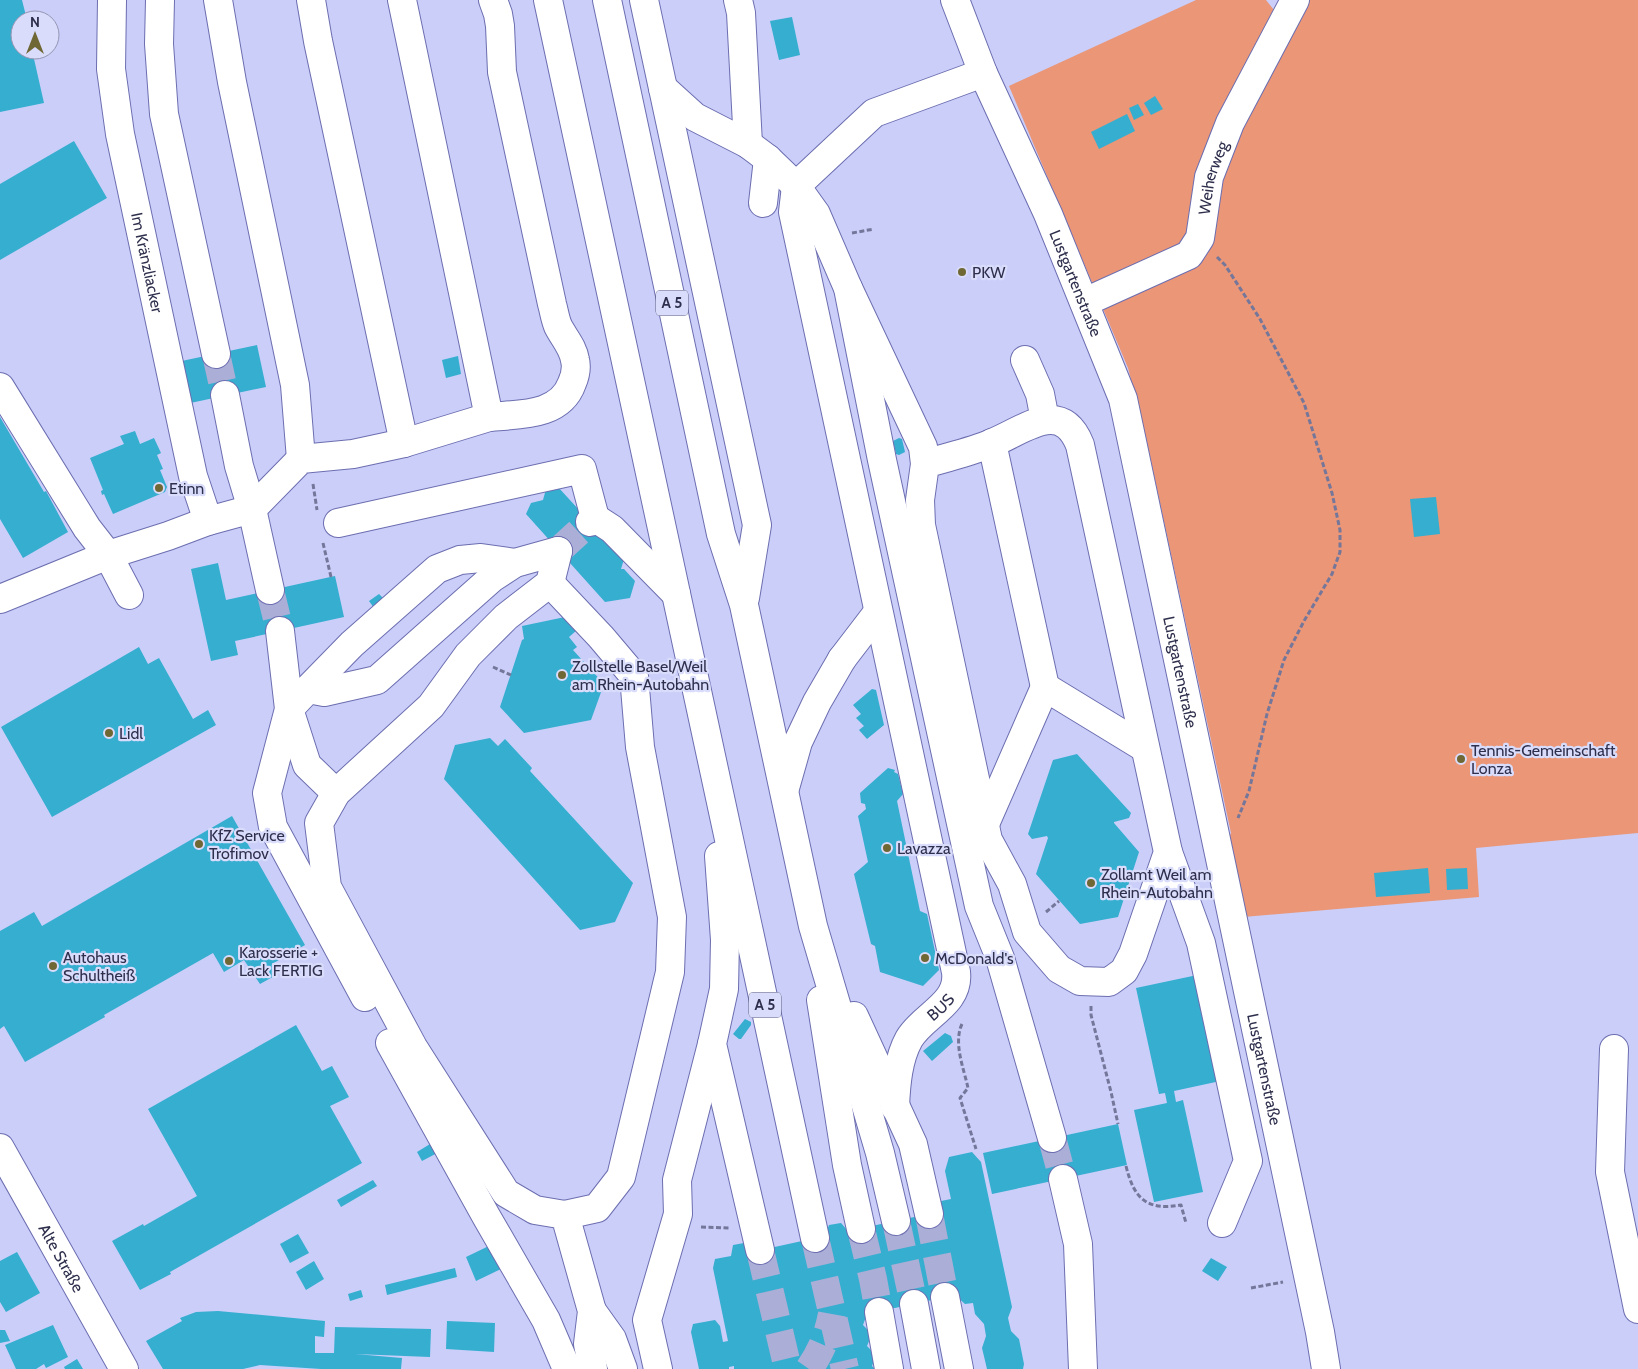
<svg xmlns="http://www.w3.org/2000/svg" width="1638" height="1369" font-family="Cabin,sans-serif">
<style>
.green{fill:#ea9677}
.building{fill:#35aed0}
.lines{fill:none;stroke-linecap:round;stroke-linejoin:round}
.minor-tunnel{stroke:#abaed6;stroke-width:28;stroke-dasharray:28 14;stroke-linecap:butt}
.highway-tunnel{stroke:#abaed6;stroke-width:28;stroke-dasharray:28 14;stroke-linecap:butt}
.minor-casing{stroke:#6c6eb0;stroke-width:30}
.highway-casing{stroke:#6c6eb0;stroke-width:30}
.path{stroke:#75779a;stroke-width:3;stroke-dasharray:5 2.5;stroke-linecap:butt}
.minor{stroke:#fff;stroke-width:28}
.highway{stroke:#fff;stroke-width:28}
.poi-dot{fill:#6f6734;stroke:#d9dcfa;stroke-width:2}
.labels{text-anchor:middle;stroke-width:4.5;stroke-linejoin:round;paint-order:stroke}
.shield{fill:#d9dcfa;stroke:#616380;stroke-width:1}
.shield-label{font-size:15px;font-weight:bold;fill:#2e2f4c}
.street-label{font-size:16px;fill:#2e2f4c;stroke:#d9dcfa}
.poi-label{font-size:16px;fill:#2e2f4c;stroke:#d9dcfa;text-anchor:start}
</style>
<rect width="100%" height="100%" fill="#cacef9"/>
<polygon class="green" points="1196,0 1266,0 1292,33 1310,0 1638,0 1638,833 1476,848 1479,897 1232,918 1220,856 1231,833 1146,438 1128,368 1009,86"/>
<g class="building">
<polygon points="0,0 22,0 27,20 20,20 20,50 32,50 44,103 0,112"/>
<polygon points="792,17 800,55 779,60 770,21"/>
<polygon points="1155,96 1163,109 1151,115 1144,103"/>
<polygon points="1138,104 1144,115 1134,120 1129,108"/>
<polygon points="1127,114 1135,131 1099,149 1091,132"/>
<polygon points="74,141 107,198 0,260 0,184"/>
<polygon points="257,345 266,387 181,405 177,362"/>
<polygon points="458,356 461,374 446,378 442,360"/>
<polygon points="0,417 44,492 46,491 68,532 23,558 0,519"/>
<polygon points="135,431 140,444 154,438 161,453 157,455 163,469 160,470 167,487 165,492 113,514 104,494 102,495 101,491 103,490 90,458 124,444 120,436"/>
<polygon points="899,438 902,439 905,452 899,455 896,454 893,441"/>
<polygon points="558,487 624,559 621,569 624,569 635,581 630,598 605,602 526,514 531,503 543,500 546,489"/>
<polygon points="1436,497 1440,534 1414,537 1410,499"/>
<polygon points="218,563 226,600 335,576 344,617 235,641 238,655 211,661 191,569"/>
<polygon points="379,594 384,599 374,608 369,601"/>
<polygon points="565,617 577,630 569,637 577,647 573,650 604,684 591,720 524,733 500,707 522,640 524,639 522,626"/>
<polygon points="139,647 148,664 159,658 193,719 208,710 216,725 52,817 1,727"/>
<polygon points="872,689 876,690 884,725 867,739 859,730 864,726 856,718 861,714 853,705"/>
<polygon points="490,738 498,746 505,739 532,768 530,771 633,883 615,922 580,930 444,779 455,745"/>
<polygon points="1077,754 1131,813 1129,818 1114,822 1114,823 1139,852 1118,917 1080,924 1036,874 1048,838 1047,836 1032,839 1028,834 1053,760"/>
<polygon points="888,768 895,770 894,772 898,774 903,794 897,801 920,911 927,914 939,970 923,986 880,972 875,946 871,944 854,874 868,862 858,816 866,809 865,804 861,803 860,793"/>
<polygon points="232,816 305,945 272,964 278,974 260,984 244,960 224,972 213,953 104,1015 105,1017 25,1062 4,1026 0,1029 0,931 34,912 42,926"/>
<polygon points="1428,868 1430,893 1376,897 1374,873"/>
<polygon points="1467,868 1468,889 1447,890 1446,869"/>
<polygon points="1202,974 1225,1080 1174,1091 1176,1102 1183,1100 1203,1192 1154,1202 1134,1110 1167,1103 1165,1093 1159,1094 1136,988"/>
<polygon points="745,1019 751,1022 751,1025 741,1039 739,1039 733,1034"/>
<polygon points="296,1025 322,1071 332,1066 349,1097 330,1106 362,1163 170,1272 171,1274 140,1290 112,1241 143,1224 144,1226 197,1196 148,1109"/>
<polygon points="945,1033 951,1036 953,1042 932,1061 923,1051"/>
<polygon points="1118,1124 1127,1165 992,1194 983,1153"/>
<polygon points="435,1141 441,1151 422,1161 417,1152"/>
<polygon points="972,1152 981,1162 1012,1307 1008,1318 1011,1331 1019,1339 1024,1364 1023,1369 987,1369 982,1348 986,1336 984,1324 975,1314 973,1303 965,1304 955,1295 867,1314 863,1325 872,1334 867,1346 876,1355 872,1366 875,1369 734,1369 734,1366 729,1367 729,1369 699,1369 691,1332 693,1324 715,1320 720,1326 723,1342 728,1341 713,1268 715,1259 731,1256 733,1245 744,1243 752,1252 825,1236 829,1225 841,1223 848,1231 938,1212 941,1201 951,1199 945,1171 949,1157"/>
<polygon points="373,1180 377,1186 341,1207 337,1200"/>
<polygon points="298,1234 309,1253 290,1263 280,1244"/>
<polygon points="493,1244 503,1268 476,1281 466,1257"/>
<polygon points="17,1252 40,1293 6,1312 0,1302 0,1261"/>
<polygon points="1211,1258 1227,1267 1218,1281 1202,1271"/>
<polygon points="314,1261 324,1279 306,1290 296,1272"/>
<polygon points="455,1268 457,1277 387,1295 385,1285"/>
<polygon points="361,1290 363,1297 350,1301 348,1294"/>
<polygon points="218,1311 325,1321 324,1337 315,1336 315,1353 334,1353 335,1327 431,1329 430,1357 355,1354 402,1358 401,1369 321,1369 260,1365 243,1369 163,1369 146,1341 182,1321 180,1318 196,1312"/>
<polygon points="447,1321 495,1323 494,1352 446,1349"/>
<polygon points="53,1325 68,1357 46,1368 44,1364 36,1369 16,1369 5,1345"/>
<polygon points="0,1330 5,1330 10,1341 0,1343"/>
<polygon points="77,1359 83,1369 65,1369 64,1367"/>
</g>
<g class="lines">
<g class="minor-tunnel">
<polyline points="216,354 225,395"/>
<polyline points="558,551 590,522"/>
<polyline points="270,590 280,631"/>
<polyline points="1052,1138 1063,1179"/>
</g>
<g class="highway-tunnel">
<polyline points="929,1214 945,1297"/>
<polyline points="896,1221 914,1304"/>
<polyline points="861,1229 873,1279 879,1312"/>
<polyline points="815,1238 845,1369"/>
<polyline points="760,1250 788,1369"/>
<path d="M809,1369C821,1352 828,1335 832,1314"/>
</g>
<g class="minor-casing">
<g id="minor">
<path id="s1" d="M112,0L111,69L120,134L193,476L208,521"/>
<polyline points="160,0 159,44 164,114 216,354"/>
<polyline points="218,0 232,82 295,385 301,459"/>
<polyline points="311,0 318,41 404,443"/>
<polyline points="738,0 741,13 748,144"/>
<path id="s2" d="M955,0L983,73L1048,214L1123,399L1320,1332L1326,1369"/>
<polyline points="663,88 695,117 748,144 768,159 796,186 816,214 848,288 882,460 979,906 1000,958 1052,1138"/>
<polyline points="763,203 768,159"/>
<path d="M848,288L923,447L925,464L920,500L921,525L988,840L1012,884L1027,932L1059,969L1080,981L1109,982L1124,971L1133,954L1168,852L1080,445C1061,397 1023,431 992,443C971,452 947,457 925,464"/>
<path id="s3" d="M1085,302L1189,255L1200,238L1209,177L1230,123L1295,0"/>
<polyline points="1025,360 1040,394 1045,420"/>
<polyline points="0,387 87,528 108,555 0,599"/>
<polyline points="225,395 239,466 252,509 270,590"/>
<path d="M489,417C518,414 560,417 572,383C575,376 577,368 575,360C573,347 564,338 558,326C555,319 554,311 552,304L502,72L500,26L498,14L493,0"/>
<polyline points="992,443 1045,687"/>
<polyline points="595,518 612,529 676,594"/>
<polyline points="338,523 582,469 595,518 590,522"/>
<polyline points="558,551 550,583 506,617 468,655 431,706 336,793 319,823 327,887 413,1047 506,1193 535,1210 565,1215 592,1311 588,1344 593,1369"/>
<polyline points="550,583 601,637 634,676 640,747 672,917 670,972 621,1177 597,1208 565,1215"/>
<polyline points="129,595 108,555 168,536 208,521 252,509 301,459 353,454 404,443 489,417 402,0"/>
<polyline points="280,631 289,709 267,793 273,827 365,997"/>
<polyline points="842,659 878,612"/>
<polyline points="308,689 352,644 437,569 460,560 481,558 515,563"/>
<polyline points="336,793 307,765 289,709 308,689 324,692 377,680 492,578 515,563 558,551"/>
<polyline points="985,824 1045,687 1145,748"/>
<polyline points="1168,852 1201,943 1248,1161 1222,1223"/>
<polyline points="390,1043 486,1216 546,1320 567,1369"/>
<polyline points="1614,1049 1610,1172 1638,1309"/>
<path id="s4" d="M895,1107C896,1084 898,1059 909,1039C923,1015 960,1004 956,972L793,212L796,186L874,113L983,73"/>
<path id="s5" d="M0,1148L124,1369"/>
<polyline points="1063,1179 1078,1244 1083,1369"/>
<polyline points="592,1311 612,1339 623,1369"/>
<polyline points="658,1369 647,1320 678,1214 677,1180 712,1044"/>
</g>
</g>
<g class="highway-casing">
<g id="highway">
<polyline points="548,0 815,1238"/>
<polyline points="607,0 721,534 744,605 813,926 880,1153 896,1221"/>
<polyline points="644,0 757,525 745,598"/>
<polyline points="785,788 798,742 817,702 842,659"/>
<polyline points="719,856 725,940 724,989 712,1044 760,1250"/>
<polyline points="821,1000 847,1165 861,1229"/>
<polyline points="854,1016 913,1144 929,1214"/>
<polyline points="945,1297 959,1369"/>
<polyline points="914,1304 926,1369"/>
<polyline points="879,1312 889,1369"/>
</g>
</g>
<g class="path">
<polyline points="852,233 874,229"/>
<polyline points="1217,257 1225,265 1260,319 1304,403 1332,493 1340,530 1340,552 1332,574 1304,621 1284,660 1267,714 1249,791 1238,818"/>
<polyline points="313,484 317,510"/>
<polyline points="323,543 331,577"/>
<polyline points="493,667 511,675"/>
<polyline points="1046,912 1059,901"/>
<polyline points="1091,1006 1091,1015 1111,1092 1118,1124"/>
<path d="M962,1024C953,1043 964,1069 968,1088L960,1098L976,1149"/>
<path d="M1126,1166C1134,1199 1147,1211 1181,1205L1186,1223"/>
<polyline points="701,1227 729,1228"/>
<polyline points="1251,1288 1283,1282"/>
</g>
<use href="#minor" class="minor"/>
<use href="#highway" class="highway"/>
</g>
<g class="poi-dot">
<circle cx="962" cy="272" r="5"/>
<circle cx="159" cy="488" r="5"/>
<circle cx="562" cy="675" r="5"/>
<circle cx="109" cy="733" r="5"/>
<circle cx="1461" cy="759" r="5"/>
<circle cx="199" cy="844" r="5"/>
<circle cx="887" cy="848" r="5"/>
<circle cx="1091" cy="883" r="5"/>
<circle cx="925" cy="958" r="5"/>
<circle cx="229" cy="961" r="5"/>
<circle cx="53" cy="966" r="5"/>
</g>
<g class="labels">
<g class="shield">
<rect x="656" y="290.5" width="32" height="25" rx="4"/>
<rect x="749" y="992.5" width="32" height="25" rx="4"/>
</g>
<g class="shield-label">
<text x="672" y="308">A 5</text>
<text x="765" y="1010">A 5</text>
</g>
<g class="street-label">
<text dy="6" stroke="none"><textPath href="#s3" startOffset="196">Weiherweg</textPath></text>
<text dy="6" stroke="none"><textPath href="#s1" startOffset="266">Im Kränzliacker</textPath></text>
<text dy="6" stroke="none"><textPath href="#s2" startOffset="308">Lustgartenstraße</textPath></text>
<text dy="6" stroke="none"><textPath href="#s2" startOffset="712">Lustgartenstraße</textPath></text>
<text dy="6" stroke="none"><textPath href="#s4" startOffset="115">BUS</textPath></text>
<text dy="6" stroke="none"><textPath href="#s2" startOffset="1118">Lustgartenstraße</textPath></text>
<text dy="6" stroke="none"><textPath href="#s5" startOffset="126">Alte Straße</textPath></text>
</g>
<g class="poi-label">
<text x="972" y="278">PKW</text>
<text x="169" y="494">Etinn</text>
<text x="572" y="672">Zollstelle Basel/Weil<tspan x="572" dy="18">am Rhein-Autobahn</tspan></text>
<text x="119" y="739">Lidl</text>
<text x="1471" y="756">Tennis-Gemeinschaft<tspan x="1471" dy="18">Lonza</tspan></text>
<text x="209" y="841">KfZ Service<tspan x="209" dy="18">Trofimov</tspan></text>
<text x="897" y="854">Lavazza</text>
<text x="1101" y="880">Zollamt Weil am<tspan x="1101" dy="18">Rhein-Autobahn</tspan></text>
<text x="239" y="958">Karosserie +<tspan x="239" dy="18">Lack FERTIG</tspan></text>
<text x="63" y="963">Autohaus<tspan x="63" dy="18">Schultheiß</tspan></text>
<text x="935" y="964">McDonald's</text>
</g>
</g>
<g transform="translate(35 35)"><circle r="24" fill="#d9dcfa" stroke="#9597b4"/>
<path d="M0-4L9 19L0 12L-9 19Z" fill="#6f6734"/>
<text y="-8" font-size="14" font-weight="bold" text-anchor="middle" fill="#2e2f4c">N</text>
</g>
</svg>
